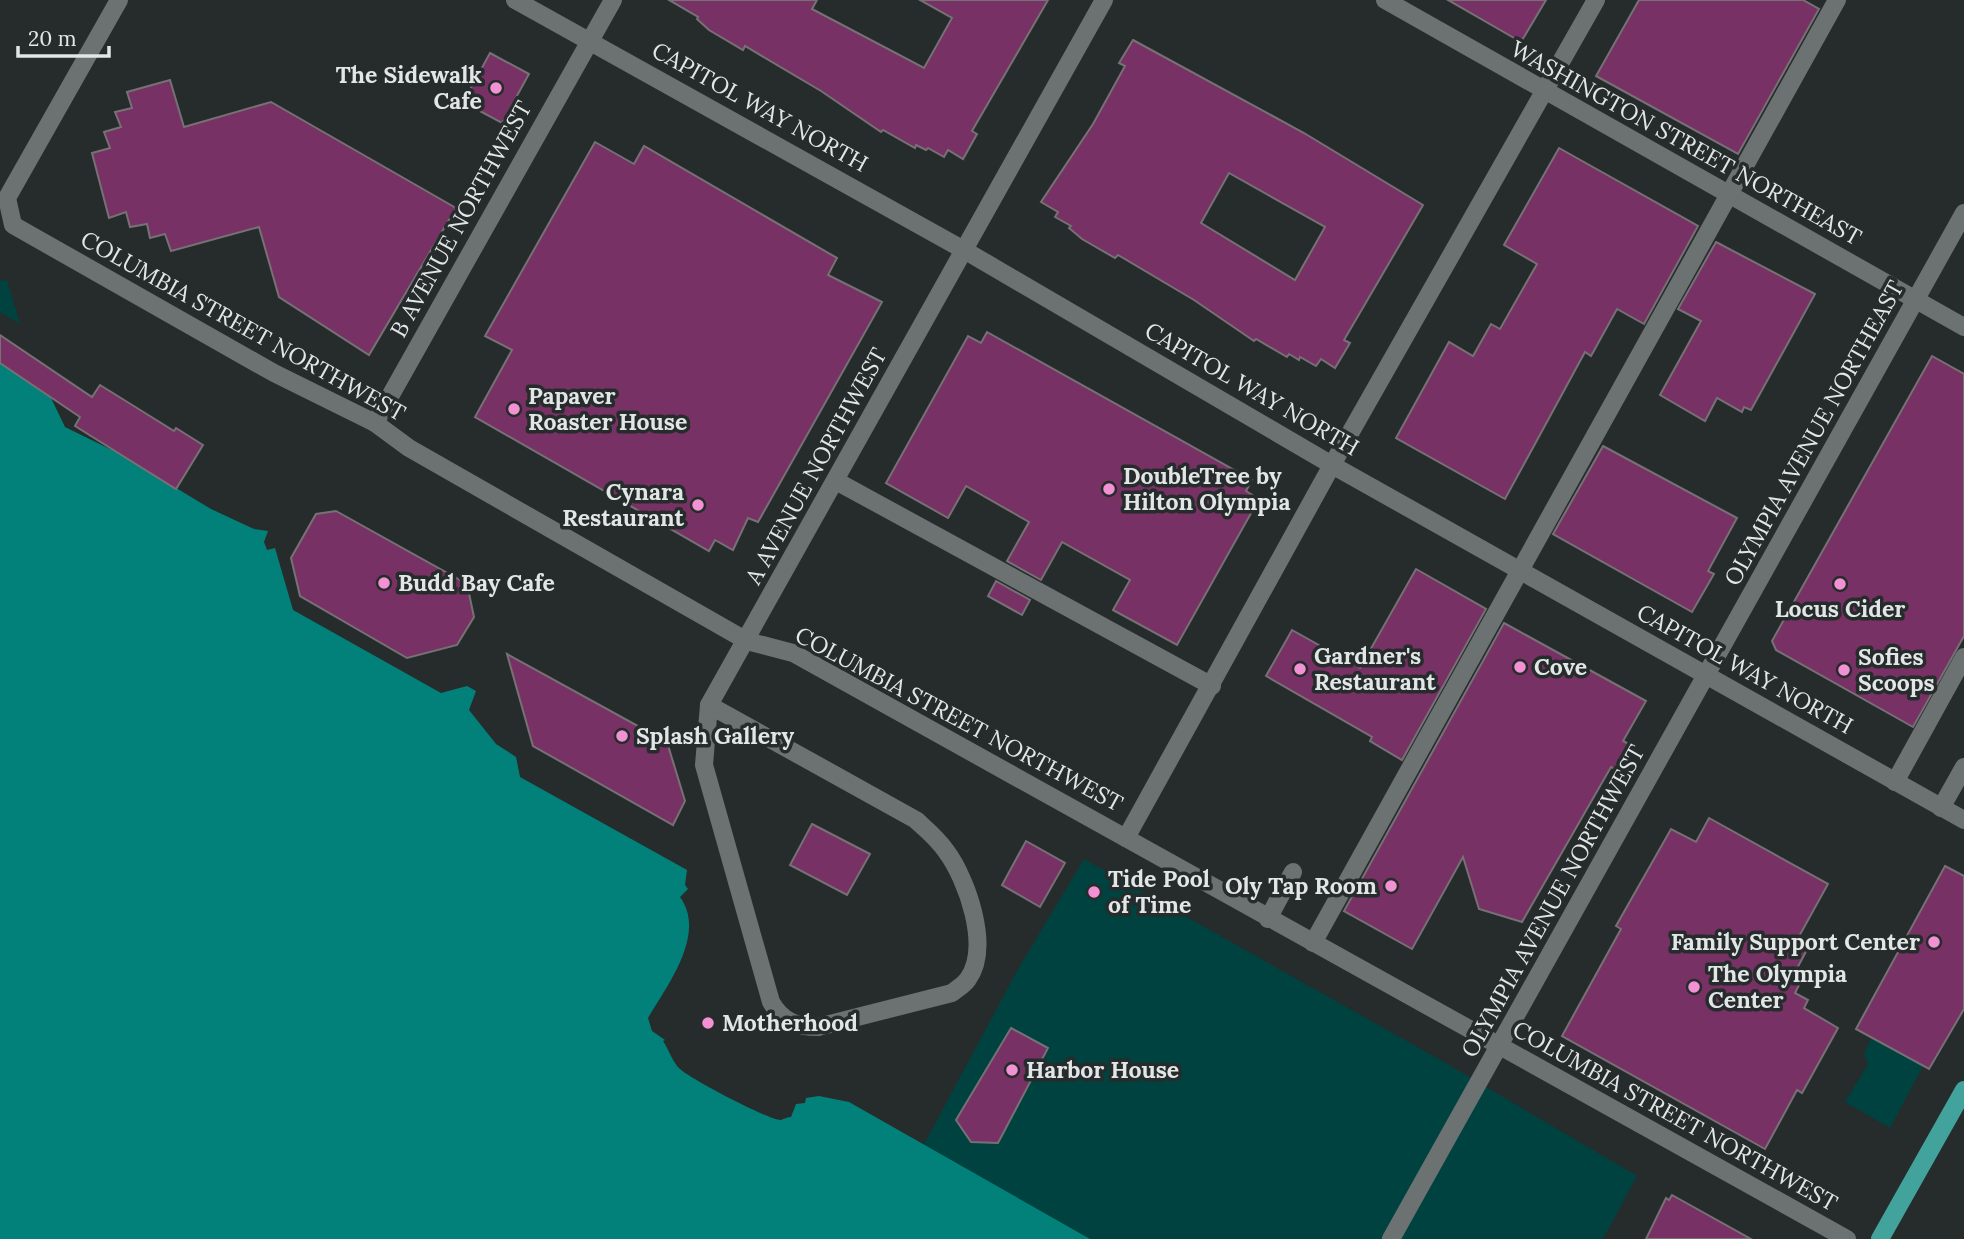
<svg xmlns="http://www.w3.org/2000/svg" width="1964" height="1239" font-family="Lora,serif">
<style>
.green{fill:#00423f}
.water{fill:#02817b}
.building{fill:#773164;stroke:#767174;stroke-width:2;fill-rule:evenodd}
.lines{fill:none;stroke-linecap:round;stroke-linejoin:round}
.minor{stroke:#6b7271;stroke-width:18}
.major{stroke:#42a39d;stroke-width:18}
.poi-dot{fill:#f391d5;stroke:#262c2b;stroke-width:2.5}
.labels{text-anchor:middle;stroke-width:7;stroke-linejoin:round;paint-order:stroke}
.poi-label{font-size:23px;font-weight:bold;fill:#e2e6e6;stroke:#262c2b;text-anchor:start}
.street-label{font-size:23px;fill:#e2e6e6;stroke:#262c2b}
</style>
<rect width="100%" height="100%" fill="#262c2b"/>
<g class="green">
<polygon points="7,280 20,324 0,312 0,281"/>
<polygon points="1084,859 1444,1062 1637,1176 1603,1239 1090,1239 923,1146 1018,969"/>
<polygon points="1872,1038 1923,1066 1890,1128 1845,1102 1868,1064 1864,1053"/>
</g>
<path class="water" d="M0,338L38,371L65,427L118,453L211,509L254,529L268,531L264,542L267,550L275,548L293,610L441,693L467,686L476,691L469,710L496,744L516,757L520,777L687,870L685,885L688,889L680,897C707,934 667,986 648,1018L652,1031L665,1040L663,1041C669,1050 673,1063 680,1069C689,1078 770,1121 781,1120C784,1119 787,1117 791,1117L796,1104L805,1103L806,1098L819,1096L849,1102L1090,1239H0Z"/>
<g class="building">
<polygon points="669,0 817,0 812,9 924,68 952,18 920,0 1048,0 972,131 977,134 963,159 948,150 944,157 928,148 926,150 916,145 915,148 883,130 881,132 821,91 745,46 743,50 709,30 697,19 698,17"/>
<polygon points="1448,0 1546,0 1521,42"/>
<polygon points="1639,0 1803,0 1819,9 1738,154 1596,76"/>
<path d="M1133,40L1304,133L1423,205L1344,340L1350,343L1335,368L1321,359L1316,366L1300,357L1299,360L1289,354L1287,357L1256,339L1254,341L1194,300L1118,255L1115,258L1082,239L1069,228L1071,226L1055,217L1058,212L1041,202L1093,124L1125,66L1119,63ZM1229,173L1325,227L1295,280L1201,223Z"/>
<polygon points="490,53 529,74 502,123 463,102"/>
<polygon points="170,80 184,127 271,102 456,208 369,355 279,297 259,227 171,251 165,234 150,238 147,224 130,227 126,212 109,218 92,153 110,148 104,132 121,127 115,112 132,108 127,92"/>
<polygon points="595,142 634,164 644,146 837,258 828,275 882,302 758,522 748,518 733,550 715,540 709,551 475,417 512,350 485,336"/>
<polygon points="1559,148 1698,226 1644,324 1617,309 1591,356 1585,352 1505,499 1396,438 1449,342 1473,356 1491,324 1500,329 1537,264 1504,245"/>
<polygon points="1716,242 1815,294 1751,410 1744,407 1742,412 1717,398 1705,421 1660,395 1701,321 1678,309"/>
<polygon points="987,332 1252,480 1246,491 1259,499 1177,645 1113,610 1130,580 1062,542 1041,580 1007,561 1029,522 966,486 948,518 886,483 968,336 981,343"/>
<polygon points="0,335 92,397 100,385 174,431 176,428 203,445 176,489 75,426 80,417 0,363"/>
<polygon points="1932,356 1964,374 1964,636 1913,727 1776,650 1772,641"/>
<polygon points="1603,446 1737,518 1708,571 1714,574 1692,612 1553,534"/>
<polygon points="336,511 467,584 474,617 457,645 407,658 300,596 291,558 316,514"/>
<polygon points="1416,569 1486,609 1402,760 1370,741 1372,737 1266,676 1292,630 1360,668"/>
<polygon points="996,581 1030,600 1022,615 988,596"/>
<polygon points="1504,623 1646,701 1623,741 1631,745 1617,770 1611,767 1522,922 1479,909 1463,857 1412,949 1344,911"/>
<polygon points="507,654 667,742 685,801 673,825 533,746"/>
<polygon points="1709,818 1828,884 1797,940 1809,946 1793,976 1801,981 1795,993 1808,1000 1804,1008 1838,1028 1802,1093 1797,1090 1765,1149 1562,1036 1621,929 1616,926 1671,829 1696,842"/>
<polygon points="812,824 870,854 847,895 790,865"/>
<polygon points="1026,841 1065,863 1040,907 1002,885"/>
<polygon points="1945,866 1964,876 1964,1009 1929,1069 1856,1029"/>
<polygon points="1011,1028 1048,1048 998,1143 971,1142 956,1120"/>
<polygon points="1672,1195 1751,1239 1646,1239 1666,1198 1669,1200"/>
</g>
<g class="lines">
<g class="minor">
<polyline points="119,0 7,198 13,225 274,373 375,423 409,448 747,641 793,653 1847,1239"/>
<polyline points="515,0 964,250 1332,465 1964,820"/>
<polyline points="1385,0 1964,327"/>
<polyline points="375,423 613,0"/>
<polyline points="836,481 1212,686"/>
<path d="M709,705L916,820C927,830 938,839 946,851C967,879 991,947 968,979C965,984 957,989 952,993L818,1027C796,1027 782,1021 771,1002L704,765Z"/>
<polyline points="709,705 1104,0"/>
<polyline points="1895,782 1964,657"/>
<polyline points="1941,808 1964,767"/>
<polyline points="1126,838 1332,465 1596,0"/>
<polyline points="1268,919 1293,872"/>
<polyline points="1313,943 1837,0"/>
<polyline points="1391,1239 1964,213"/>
</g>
<polyline class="major" points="1880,1239 1964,1090"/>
</g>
<g class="poi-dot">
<circle cx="496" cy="88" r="7"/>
<circle cx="514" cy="409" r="7"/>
<circle cx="1109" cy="489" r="7"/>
<circle cx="698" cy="505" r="7"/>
<circle cx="384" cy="583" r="7"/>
<circle cx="1840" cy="584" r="7"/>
<circle cx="1520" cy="667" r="7"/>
<circle cx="1300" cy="669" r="7"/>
<circle cx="1844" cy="670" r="7"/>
<circle cx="622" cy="736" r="7"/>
<circle cx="1391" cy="886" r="7"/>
<circle cx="1094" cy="892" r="7"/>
<circle cx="1934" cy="942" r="7"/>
<circle cx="1694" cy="987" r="7"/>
<circle cx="708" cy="1023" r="7"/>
<circle cx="1012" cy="1070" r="7"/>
</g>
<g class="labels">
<g class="poi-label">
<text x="482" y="83" text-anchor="end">The Sidewalk<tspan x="482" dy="26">Cafe</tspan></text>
<text x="528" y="404">Papaver<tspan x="528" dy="26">Roaster House</tspan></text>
<text x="1123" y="484">DoubleTree by<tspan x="1123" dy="26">Hilton Olympia</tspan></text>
<text x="684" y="500" text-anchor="end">Cynara<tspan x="684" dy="26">Restaurant</tspan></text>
<text x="398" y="591">Budd Bay Cafe</text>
<text x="1840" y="617" text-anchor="middle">Locus Cider</text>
<text x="1314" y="664">Gardner's<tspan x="1314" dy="26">Restaurant</tspan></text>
<text x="1858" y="665">Sofies<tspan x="1858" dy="26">Scoops</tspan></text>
<text x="1534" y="675">Cove</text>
<text x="636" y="744">Splash Gallery</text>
<text x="1108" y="887">Tide Pool<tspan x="1108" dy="26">of Time</tspan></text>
<text x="1377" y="894" text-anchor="end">Oly Tap Room</text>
<text x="1920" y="950" text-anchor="end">Family Support Center</text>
<text x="1708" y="982">The Olympia<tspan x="1708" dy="26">Center</tspan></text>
<text x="722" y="1031">Motherhood</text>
<text x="1026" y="1078">Harbor House</text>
</g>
<g class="street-label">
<text transform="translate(760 107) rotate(29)" y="8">CAPITOL WAY NORTH</text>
<text transform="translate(1686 143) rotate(29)" y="8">WASHINGTON STREET NORTHEAST</text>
<text transform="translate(461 219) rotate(-61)" y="8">B AVENUE NORTHWEST</text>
<text transform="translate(243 326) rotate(29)" y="8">COLUMBIA STREET NORTHWEST</text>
<text transform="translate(1252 389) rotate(30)" y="8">CAPITOL WAY NORTH</text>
<text transform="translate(1814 433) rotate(-61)" y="8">OLYMPIA AVENUE NORTHEAST</text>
<text transform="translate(816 466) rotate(-61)" y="8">A AVENUE NORTHWEST</text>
<text transform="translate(1745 669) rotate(29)" y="8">CAPITOL WAY NORTH</text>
<text transform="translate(959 719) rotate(28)" y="8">COLUMBIA STREET NORTHWEST</text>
<text transform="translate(1553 901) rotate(-61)" y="8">OLYMPIA AVENUE NORTHWEST</text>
<text transform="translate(1675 1116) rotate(29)" y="8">COLUMBIA STREET NORTHWEST</text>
</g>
</g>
<path d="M18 46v10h91v-10" fill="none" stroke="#e2e6e6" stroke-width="3.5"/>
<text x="28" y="46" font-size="21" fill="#e2e6e6" stroke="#262c2b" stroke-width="5" paint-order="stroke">20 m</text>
</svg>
